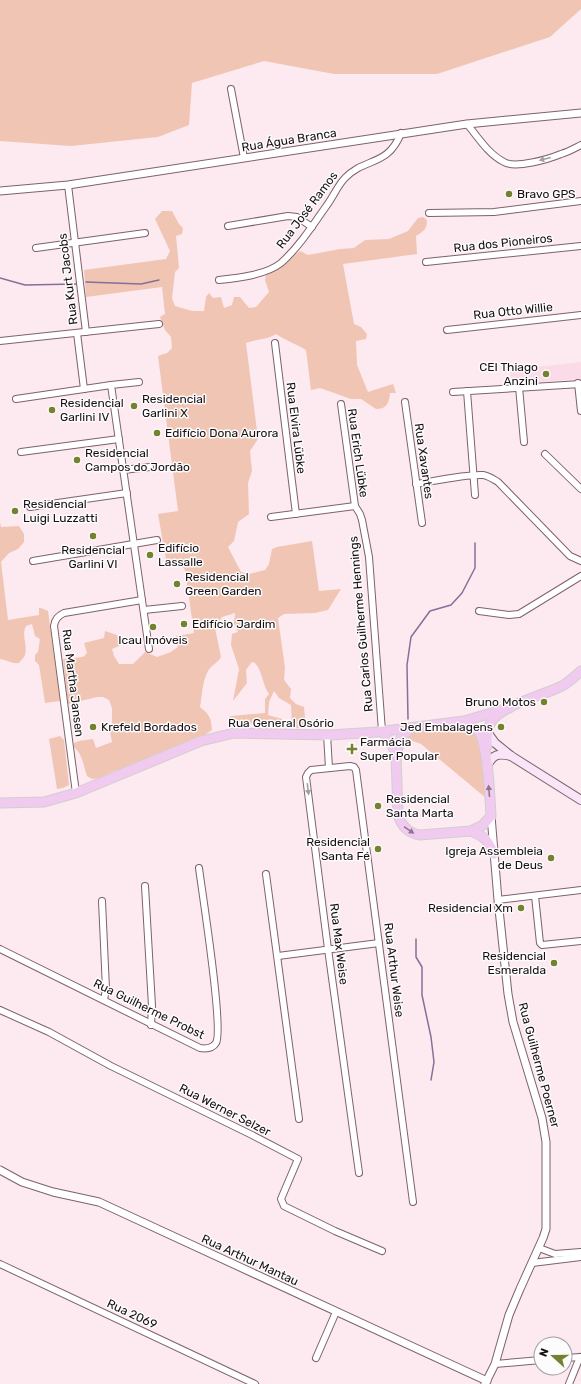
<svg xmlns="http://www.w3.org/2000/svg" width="581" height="1384" font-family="Rubik,sans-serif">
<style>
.built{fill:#fbdbe7}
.green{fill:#f1c5b3}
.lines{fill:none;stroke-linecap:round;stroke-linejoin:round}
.stream{stroke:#847099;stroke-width:1.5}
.minor-casing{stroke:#7d626d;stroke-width:8}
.tertiary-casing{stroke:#7d626d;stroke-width:9}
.secondary-casing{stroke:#7d626d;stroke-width:10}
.primary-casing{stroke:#d1cfd0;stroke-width:11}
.minor{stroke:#fff;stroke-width:6}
.tertiary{stroke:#fff;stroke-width:7}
.secondary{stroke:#f8e5f7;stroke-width:8}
.primary{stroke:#f1caef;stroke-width:9}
.oneway{fill:#a39fa1}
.oneway2{fill:#90768c}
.poi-dot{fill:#74812f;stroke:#fcfcfc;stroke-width:1.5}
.labels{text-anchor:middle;stroke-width:3;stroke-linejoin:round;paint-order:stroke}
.street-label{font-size:12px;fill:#190f13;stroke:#fcfcfc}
.poi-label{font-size:12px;fill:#190f13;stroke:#fcfcfc;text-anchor:start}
</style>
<rect width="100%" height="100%" fill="#fde9f0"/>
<polygon class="built" points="581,362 581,380 578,379 511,384 510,370"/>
<g class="green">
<polygon points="0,0 581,0 581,9 550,37 437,74 334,74 264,61 192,83 189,125 158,137 71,146 0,141"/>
<path d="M162,211H172L179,224L183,228L182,234L176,236L179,268L175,272L172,298L175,306L192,311H204L206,297L209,293L213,298L221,297L224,308L232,305L234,297H240L249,308L256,307L269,292L265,280L266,275C279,269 288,259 300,251L308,255L340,249L354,248L365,240L389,239L408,231L418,218L423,217L427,220C427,229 424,231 416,236L417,254L343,264L354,324L361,327L367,334L366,339L356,341L357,365L368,392L393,384L396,393H390C389,403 387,409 376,409L361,399H351L320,388L311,390L306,350C297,344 286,341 276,334C267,340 256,339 246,343L258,439L250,451L252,471L248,483L249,514L238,522L234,541L228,547L241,572L249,574L265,570L269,564L272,549L277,547L312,541L319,591L341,589L328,610L315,613L284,614L278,618L285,668L284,680L291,689L290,698L296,704L304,707L306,728H292L291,705L279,698L274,691L269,702L268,715L282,719L284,723L282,725L257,723L232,725L229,722V717L231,716L265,713V699L269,694C262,684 263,672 255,663L252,662L246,670L247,683L233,701L239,669L231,645L232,634L238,632L234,624L235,613L222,617L215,628L221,657C218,663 211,665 208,671C202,682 202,696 200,707C210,715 211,718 212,730L203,736L143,760L125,769L114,771L100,778L92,779L87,776C83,765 83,755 74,747V743L79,741L93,739L96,748L112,742L109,726L112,725V708L109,700L103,697H97L68,704L63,659L83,657L87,653L84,643L104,638L105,631L117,635L119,641V646L112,649L114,656L119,664H133L145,652L157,657L171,652L178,647L176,636L194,633L185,570L180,563L167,565L158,514L178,511L158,356L167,353L172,348L171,337L165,330L160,317L165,314L162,287L86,297L84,270L166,259L170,251L155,219Z"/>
<path d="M0,522L1,527L19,526L24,534V542L18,549L9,553L1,562L8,620L39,615V608H41L48,611L60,701L45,703L39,665L35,661V655L38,652L40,639L35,636L32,624L26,626C21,634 28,646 25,655C24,658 21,660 19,663C12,664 7,660 0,659Z"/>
<polygon points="462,726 468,727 477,735 481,753 486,798 421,744 405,738 412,732"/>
<polygon points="60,736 64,740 69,785 63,788 57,789 49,739"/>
</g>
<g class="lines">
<g class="stream">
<polyline points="0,278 25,285 76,284"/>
<polyline points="86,282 141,284 159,280"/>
<polyline points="408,719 407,665 411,637 430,611 451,605 462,593 475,568 475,543"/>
<polyline points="416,939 416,957 422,967 422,995 431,1037 434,1062 431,1080"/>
</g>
<g class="minor-casing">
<g id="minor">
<polyline points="231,89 244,158"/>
<path d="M467,124C478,137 488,154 504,162C515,169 549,159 561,154C568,152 575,148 581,145"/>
<polyline points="68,185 86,332"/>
<polyline points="429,213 494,212 581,201"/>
<polyline points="228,226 288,216 297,217 312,227"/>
<polyline points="36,248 145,233"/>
<polyline points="426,262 581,246"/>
<path d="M219,280C238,278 266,275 281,263C299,247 313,225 327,205C333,197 338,185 345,178C365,157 388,167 401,133"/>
<polyline points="447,330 581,315"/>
<polyline points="77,333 84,389 111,385 149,649"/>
<polyline points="0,341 159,324"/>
<polyline points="275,343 296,514"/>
<polyline points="578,383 581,411"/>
<polyline points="111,385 139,382"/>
<polyline points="519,387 524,442"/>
<polyline points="467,391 475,495"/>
<polyline points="453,392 581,384"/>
<polyline points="16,399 84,389"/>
<polyline points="405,402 422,523"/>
<polyline points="341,404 355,506 360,514 362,520 369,557 382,731"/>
<polyline points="21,452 119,439"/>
<polyline points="545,454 581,489"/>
<polyline points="123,470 150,467"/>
<path d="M416,484C435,481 465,474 483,475C489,476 493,479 498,482L570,556L581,561"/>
<polyline points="30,507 127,493"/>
<polyline points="271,517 355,506"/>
<polyline points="33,561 157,540"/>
<polyline points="144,610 182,606"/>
<polyline points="479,611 509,615 519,614 581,576"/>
<polyline points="327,734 329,768"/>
<path d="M76,793L54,626C55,619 58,616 64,613L142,600"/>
<polyline points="266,874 299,1119"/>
<polyline points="145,886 152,1006 151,1025"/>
<polyline points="535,896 540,943 542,945 581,941"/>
<polyline points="498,900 581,890"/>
<polyline points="102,901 106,989 104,1000"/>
<path d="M0,949L200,1048C206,1049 212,1049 216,1043C224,1029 202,892 199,868"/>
<polyline points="278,956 379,943"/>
<polyline points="0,1010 49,1032 111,1066 252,1135 298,1159 281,1199 284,1206 335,1231 382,1251"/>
<polyline points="359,1173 328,949 306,777 308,773 311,770 350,766 354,767 356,770 413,1202"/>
<polyline points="539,1248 555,1254 581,1252"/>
<polyline points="532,1263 581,1257"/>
<polyline points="0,1264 255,1384"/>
<polyline points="316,1358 336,1312"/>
<polyline points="565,1358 581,1357"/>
<polyline points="495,1364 541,1360"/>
<polyline points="569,1384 580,1357"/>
</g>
</g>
<g class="tertiary-casing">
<g id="tertiary">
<polyline points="0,191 68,185 467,124 581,113"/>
<polyline points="0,1170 22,1182 53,1192 99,1202 487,1381"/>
<polyline points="485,1384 495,1364 509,1315 520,1289 543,1238 546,1229 546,1142 542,1118 513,1022 508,994 498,900 491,816"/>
</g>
</g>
<g class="secondary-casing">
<g id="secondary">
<polyline points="487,732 495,743 511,756 581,800"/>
<path d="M487,766C493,754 498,753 511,756"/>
</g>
</g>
<g class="primary-casing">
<g id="primary">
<path d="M382,731L391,743L396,754L398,814C401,826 408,833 420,835L471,831L483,825L491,816C490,798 488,745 479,732C474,726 467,724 459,723"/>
<path d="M487,746C487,738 486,730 491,722C500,706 544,695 562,686C569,682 575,676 581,671"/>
<polyline points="396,754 401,738 410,728"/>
<polyline points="0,803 44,802 76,793 201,741 234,733 330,735 377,732 464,721 509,708"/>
<path d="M471,831C485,837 488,840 494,854"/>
</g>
</g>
<use href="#minor" class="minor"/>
<use href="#tertiary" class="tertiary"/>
<use href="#secondary" class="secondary"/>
<use href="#primary" class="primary"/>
</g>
<defs><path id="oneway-solid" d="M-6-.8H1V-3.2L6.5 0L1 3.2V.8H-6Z"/></defs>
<g class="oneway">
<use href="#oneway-solid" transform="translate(545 159) rotate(166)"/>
<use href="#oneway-solid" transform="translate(308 789) rotate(83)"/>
</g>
<g class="oneway2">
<use href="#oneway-solid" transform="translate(489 791) rotate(-95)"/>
<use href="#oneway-solid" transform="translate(409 830) rotate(34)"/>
</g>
<g class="poi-dot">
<circle cx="509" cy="194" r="4"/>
<circle cx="546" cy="374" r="4"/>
<circle cx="134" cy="406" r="4"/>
<circle cx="52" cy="410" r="4"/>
<circle cx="157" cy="433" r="4"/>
<circle cx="77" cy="460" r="4"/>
<circle cx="15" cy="511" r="4"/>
<circle cx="93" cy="536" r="4"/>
<circle cx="150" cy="555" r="4"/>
<circle cx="177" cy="584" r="4"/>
<circle cx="184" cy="624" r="4"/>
<circle cx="153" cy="627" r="4"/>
<circle cx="544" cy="702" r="4"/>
<circle cx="93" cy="727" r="4"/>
<circle cx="501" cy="727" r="4"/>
<path d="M350 743h4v4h4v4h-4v4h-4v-4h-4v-4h4z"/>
<circle cx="378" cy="806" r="4"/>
<circle cx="378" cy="849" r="4"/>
<circle cx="551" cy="858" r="4"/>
<circle cx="521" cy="908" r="4"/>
<circle cx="554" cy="963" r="4"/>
</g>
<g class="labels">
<g class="street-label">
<text transform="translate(289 140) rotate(-9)" y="4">Rua Água Branca</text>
<text transform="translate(307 210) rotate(-53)" y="4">Rua José Ramos</text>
<text transform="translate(503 243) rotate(-6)" y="4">Rua dos Pioneiros</text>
<text transform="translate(68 279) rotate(-97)" y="4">Rua Kurt Jacobs</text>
<text transform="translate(513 311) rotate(-6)" y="4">Rua Otto Willie</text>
<text transform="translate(296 428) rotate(83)" y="4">Rua Elvira Lübke</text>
<text transform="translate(358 453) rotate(82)" y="4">Rua Erich Lübke</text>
<text transform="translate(424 461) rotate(82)" y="4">Rua Xavantes</text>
<text transform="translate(361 624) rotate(-95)" y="4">Rua Carlos Guilherme Hennings</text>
<text transform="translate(73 683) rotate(83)" y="4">Rua Martha Jansen</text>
<text x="281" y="727">Rua General Osório</text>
<text transform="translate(339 944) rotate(83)" y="4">Rua Max Weise</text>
<text transform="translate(394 970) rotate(83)" y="4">Rua Arthur Weise</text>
<text transform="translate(149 1009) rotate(26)" y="4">Rua Guilherme Probst</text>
<text transform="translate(539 1065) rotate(75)" y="4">Rua Guilherme Poerner</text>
<text transform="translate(225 1110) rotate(27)" y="4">Rua Werner Selzer</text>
<text transform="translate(250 1260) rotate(25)" y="4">Rua Arthur Mantau</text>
<text transform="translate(132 1314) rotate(25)" y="4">Rua 2069</text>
</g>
<g class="poi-label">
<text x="517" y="198">Bravo GPS</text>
<text x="538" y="371" text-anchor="end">CEI Thiago<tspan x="538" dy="14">Anzini</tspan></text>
<text x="142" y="403">Residencial<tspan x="142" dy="14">Garlini X</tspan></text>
<text x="60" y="407">Residencial<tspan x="60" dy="14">Garlini IV</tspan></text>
<text x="165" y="437">Edifício Dona Aurora</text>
<text x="85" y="457">Residencial<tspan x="85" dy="14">Campos do Jordão</tspan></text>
<text x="23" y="508">Residencial<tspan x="23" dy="14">Luigi Luzzatti</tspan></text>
<text x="158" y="552">Edifício<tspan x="158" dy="14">Lassalle</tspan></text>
<text x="93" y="554" text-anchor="middle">Residencial<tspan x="93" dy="14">Garlini VI</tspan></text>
<text x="185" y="581">Residencial<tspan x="185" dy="14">Green Garden</tspan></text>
<text x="192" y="628">Edifício Jardim</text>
<text x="153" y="644" text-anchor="middle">Icau Imóveis</text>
<text x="536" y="706" text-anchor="end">Bruno Motos</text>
<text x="101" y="731">Krefeld Bordados</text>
<text x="493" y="731" text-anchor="end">Jed Embalagens</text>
<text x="360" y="746">Farmácia<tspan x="360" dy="14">Super Popular</tspan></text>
<text x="386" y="803">Residencial<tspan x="386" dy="14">Santa Marta</tspan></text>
<text x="370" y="846" text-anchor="end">Residencial<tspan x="370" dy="14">Santa Fé</tspan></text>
<text x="543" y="855" text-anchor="end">Igreja Assembleia<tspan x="543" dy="14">de Deus</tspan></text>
<text x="513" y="912" text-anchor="end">Residencial Xm</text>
<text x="546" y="960" text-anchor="end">Residencial<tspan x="546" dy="14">Esmeralda</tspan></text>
</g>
</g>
<g transform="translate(553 1356) rotate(291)"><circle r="19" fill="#fcfcfc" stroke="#a19d9f"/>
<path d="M0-3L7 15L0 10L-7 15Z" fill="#74812f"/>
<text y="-6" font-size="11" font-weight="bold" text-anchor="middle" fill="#190f13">N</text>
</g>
</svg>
